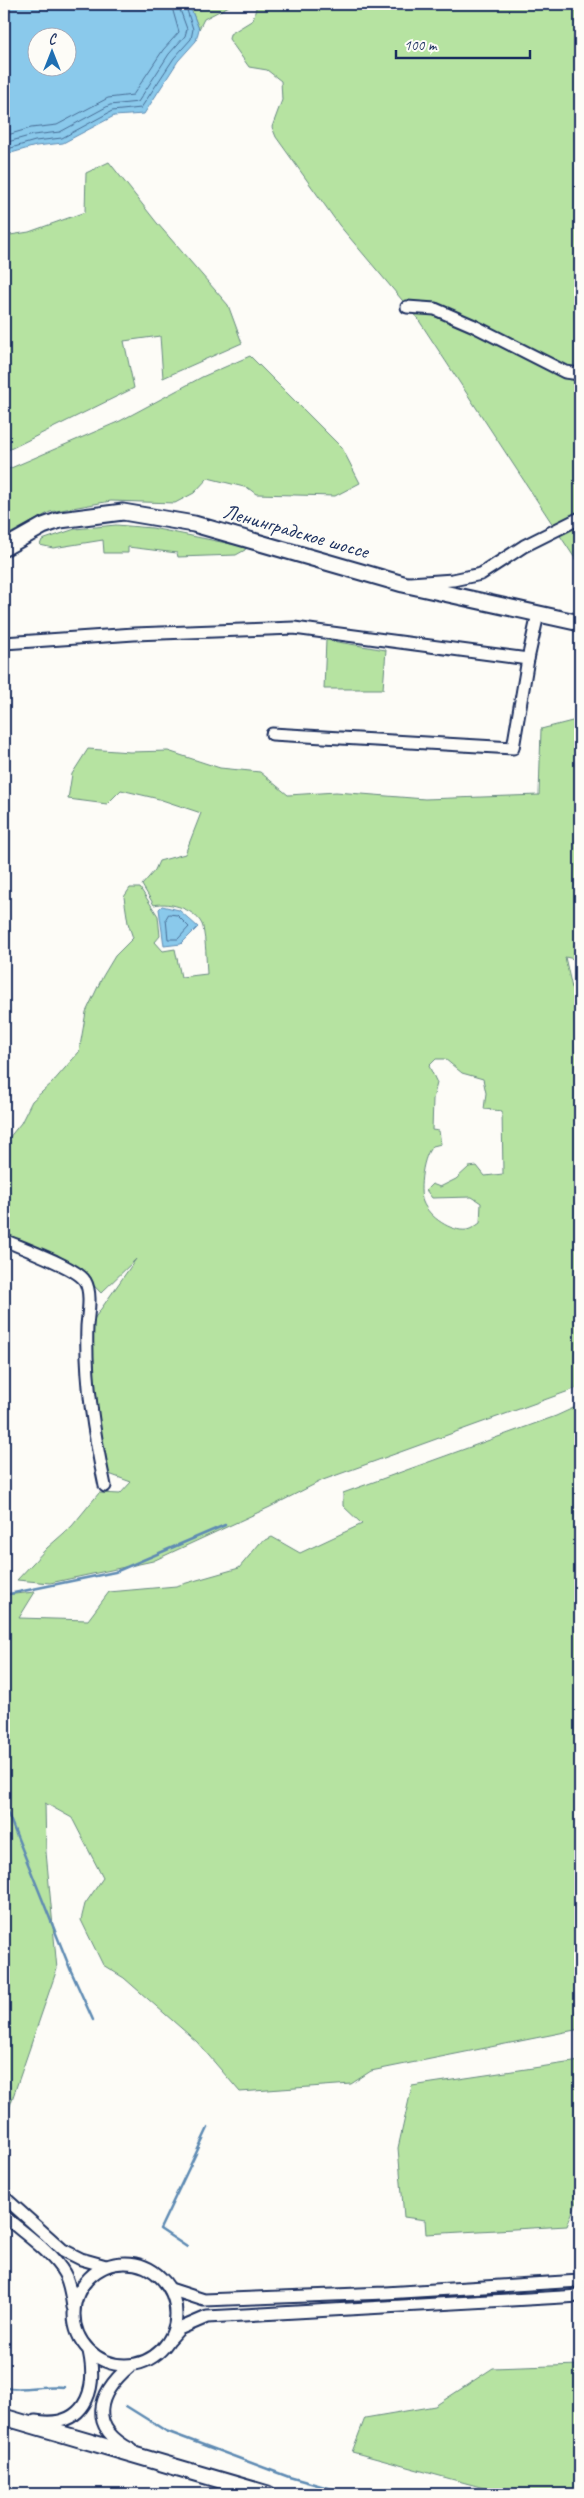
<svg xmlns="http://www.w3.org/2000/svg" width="584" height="2498" font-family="Caveat,sans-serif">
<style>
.green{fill:#b6e3a1;stroke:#688980;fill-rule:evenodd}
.water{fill:#8ac9eb;stroke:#5e8bb3;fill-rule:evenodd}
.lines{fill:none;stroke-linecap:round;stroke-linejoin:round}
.shore{stroke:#476d96;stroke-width:1}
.stream{stroke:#5e8bb3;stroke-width:2.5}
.street-casing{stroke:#1b2f5e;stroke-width:15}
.secondary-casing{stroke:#1b2f5e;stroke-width:19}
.street{stroke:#fdfcf7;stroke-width:11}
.secondary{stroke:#fdfcf7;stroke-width:15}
.labels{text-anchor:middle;stroke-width:4;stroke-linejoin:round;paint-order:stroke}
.street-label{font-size:21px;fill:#1b2f5e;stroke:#fdfcf7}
</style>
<rect width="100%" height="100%" fill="#fdfcf7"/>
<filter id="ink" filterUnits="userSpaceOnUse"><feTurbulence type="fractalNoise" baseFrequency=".02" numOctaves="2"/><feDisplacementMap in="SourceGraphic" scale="10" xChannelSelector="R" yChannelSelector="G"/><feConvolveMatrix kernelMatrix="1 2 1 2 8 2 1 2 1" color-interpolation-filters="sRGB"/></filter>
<g filter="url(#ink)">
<g class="green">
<polygon points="189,4 233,4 204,19 199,29"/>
<polygon points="257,4 580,4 580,561 576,560 418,319 339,225 276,137 272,127 282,100 281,81 267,70 249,67 229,39 230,34 253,20"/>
<polygon points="109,162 157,223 228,305 242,343 163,378 160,336 124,341 134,388 4,452 4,236 29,232 85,212 86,173"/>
<polygon points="250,356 342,448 360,483 335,496 256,494 248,488 208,478 194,493 175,503 111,501 50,512 4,537 4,471 120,421 202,377"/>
<polygon points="116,525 152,528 246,547 245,550 236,555 178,557 177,553 128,547 128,553 104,553 103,540 53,548 40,545 42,540 75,529"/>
<polygon points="326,640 386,650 383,689 324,689"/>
<path d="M580,719V960L565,957L580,1024V1387L323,1480L270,1507L153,1561L50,1583L17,1580L47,1548L72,1526L99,1493L120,1494L131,1482L109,1474L95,1420L89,1326L136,1259L101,1293L79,1270L4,1241V1144L21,1123L32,1101L52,1083L79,1052L86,1012L103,976L115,956L133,938L128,923L124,897L130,888H140L158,916L160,936L155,942L163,951L175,949L181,977L207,974C206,959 206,942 203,927C198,910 170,901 154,905L142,885L155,870L159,861L185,854L201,813L159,799L121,790L107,804L68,799L72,774L88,749L130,752L168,751L220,768L260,772L288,795L336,792L425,799L539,795L541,729ZM436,1059H445L462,1073L483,1079L486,1093L484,1109L502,1111L503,1174L485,1176L477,1166L469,1167L456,1179L440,1187L432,1184L426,1190L432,1198L472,1197L481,1203L480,1223C476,1226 471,1229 467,1230C451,1232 429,1217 423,1202C418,1191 423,1153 433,1146C436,1145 438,1145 441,1144L439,1131L432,1130L433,1099L437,1083L429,1066Z"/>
<polygon points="580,1405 580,2029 371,2071 351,2084 240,2092 197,2042 124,1978 103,1965 81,1920 85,1904 103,1878 72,1818 45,1803 46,1852 57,1969 4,2123 4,1595 35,1592 19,1618 88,1620 109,1592 176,1586 239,1568 260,1543 272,1537 300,1553 362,1524 343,1506 343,1493 556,1416"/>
<polygon points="580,2061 580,2193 567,2226 426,2234 425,2220 404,2217 398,2148 412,2086"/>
<polygon points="580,2365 580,2494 506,2494 352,2452 365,2418 435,2406 493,2368"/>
</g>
<g class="water">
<path d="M4,4H189L199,29L196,41L178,61L144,114L114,116L63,143L36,146L4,155ZM38,38H68V68H38Z"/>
<polygon points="162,906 179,910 198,927 181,944 164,946 159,909"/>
</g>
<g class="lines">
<g class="shore">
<polyline points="4,136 31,128 57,125 108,98 133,95 163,50 179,32 171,4"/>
<polyline points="4,143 33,135 60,132 110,105 138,102 169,54 185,36 187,29 178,4"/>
<polyline points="4,150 35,141 62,138 112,111 141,108 174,58 191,39 193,29 185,4"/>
<polygon points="169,914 177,915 189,927 178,939 168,939 166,919"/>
</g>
<g class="stream">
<polyline points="9,1594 115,1572 225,1525"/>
<polyline points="4,1804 71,1971 93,2020"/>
<polyline points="187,2247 160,2229 208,2128"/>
<path d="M4,2387C22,2392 43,2384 64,2387"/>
<polyline points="126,2406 166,2431 289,2477 350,2494"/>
</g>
<g class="street-casing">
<g id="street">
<polyline points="407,307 435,309 472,325 565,372 580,374"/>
<polyline points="410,583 453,580 481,574 524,546 580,518"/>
<polyline points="4,643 134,634 294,628 528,659 538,614"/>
<polyline points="272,734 513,748 528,659"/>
<path d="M4,1240C20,1247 78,1268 85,1281C92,1293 88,1313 87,1326C85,1380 94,1434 105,1486"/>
<polyline points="4,2197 63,2250 81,2259 106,2266"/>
<path d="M4,2216C22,2232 52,2252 64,2273C70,2283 71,2295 73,2307"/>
<circle cx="125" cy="2314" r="51"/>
<polyline points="170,2289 204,2300 385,2293 580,2281"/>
<polyline points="170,2339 179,2329 207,2317 580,2296"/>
<path d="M130,2366C97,2394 87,2427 132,2450"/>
<path d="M35,2421C84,2429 98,2392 89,2351"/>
</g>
</g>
<g class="secondary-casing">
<g id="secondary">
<polyline points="4,548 43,526 60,520 123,512 194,524 403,584 580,623"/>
<polyline points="4,2417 268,2494"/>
</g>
</g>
<use href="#street" class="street"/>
<use href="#secondary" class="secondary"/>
</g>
</g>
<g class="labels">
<g class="street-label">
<text transform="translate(296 531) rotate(16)" y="7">Ленинградское шоссе</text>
</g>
</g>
<rect width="584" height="2498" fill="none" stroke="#fdfcf7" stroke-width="20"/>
<rect x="10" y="10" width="564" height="2478" fill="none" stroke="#1b2f5e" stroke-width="2" filter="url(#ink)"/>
<g transform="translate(52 52)"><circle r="24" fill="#fdfcf7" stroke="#a3aaba"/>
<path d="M0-4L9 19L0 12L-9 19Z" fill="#1f6fb2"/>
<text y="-8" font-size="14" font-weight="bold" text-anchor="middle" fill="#1b2f5e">С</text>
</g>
<path d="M396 50v8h134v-8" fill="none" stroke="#1b2f5e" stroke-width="2.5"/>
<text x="404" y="50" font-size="15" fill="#1b2f5e" stroke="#fdfcf7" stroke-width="4" paint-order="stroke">100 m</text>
</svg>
